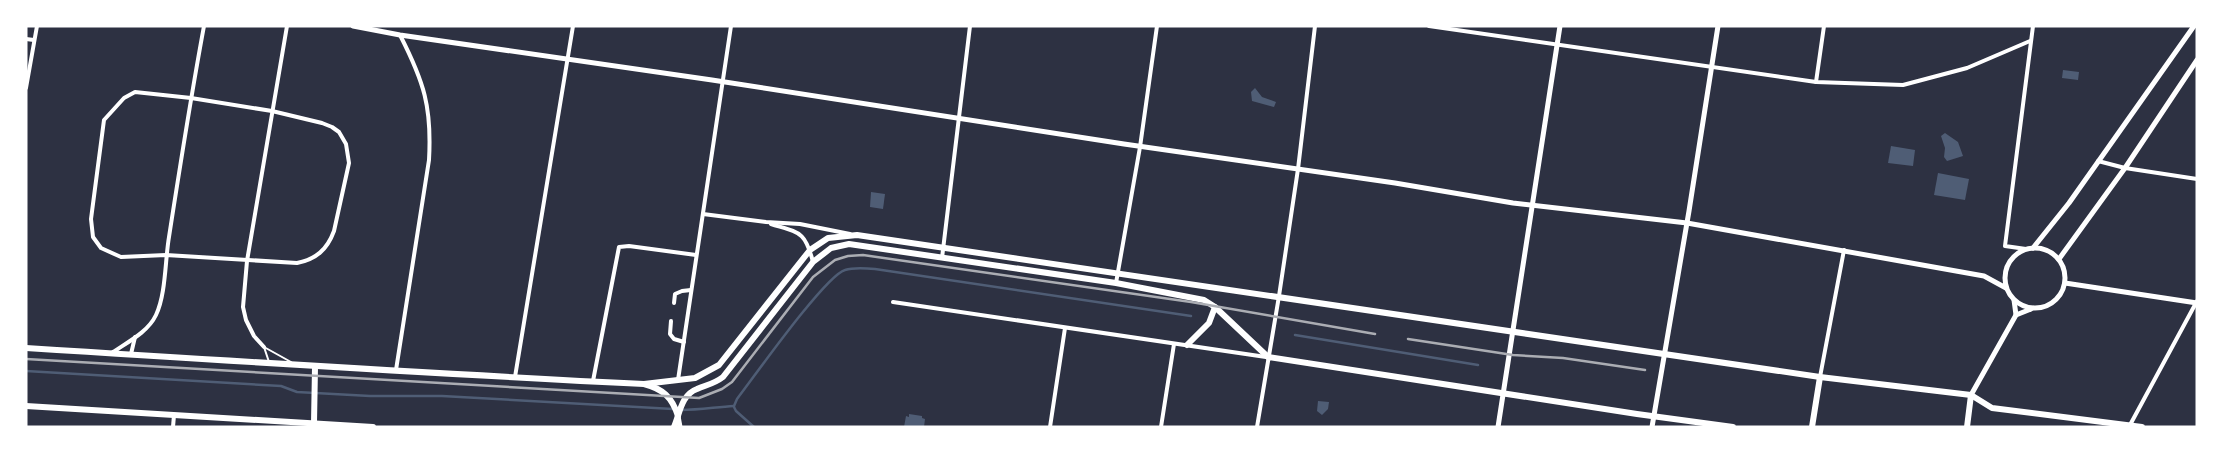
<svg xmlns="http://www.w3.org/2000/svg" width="2223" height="453" font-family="'Fira Sans Condensed',sans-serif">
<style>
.water{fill:#4f5d75}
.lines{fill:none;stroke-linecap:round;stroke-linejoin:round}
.stream{stroke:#4f5d75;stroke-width:2.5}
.service{stroke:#fff;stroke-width:2}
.minor{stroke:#fff;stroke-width:4}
.tertiary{stroke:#fff;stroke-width:5}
.primary{stroke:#fff;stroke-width:6}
.rail{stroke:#abadb3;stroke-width:2.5}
</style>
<rect width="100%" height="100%" fill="#2d3142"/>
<g class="water">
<polygon points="2063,70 2079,72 2078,80 2062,78"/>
<polygon points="1255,88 1262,97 1276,102 1274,107 1252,101 1251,92"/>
<polygon points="1945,133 1958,142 1963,156 1947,161 1944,157 1945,148 1941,136"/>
<polygon points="1891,146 1915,150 1913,166 1888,163"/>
<polygon points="1938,173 1969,179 1965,200 1934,195"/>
<polygon points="871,192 885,194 883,209 870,207"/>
<polygon points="1318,401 1329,402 1328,409 1322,415 1317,411"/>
<polygon points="909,414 922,416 922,418 925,419 924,427 904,427 906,416 909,417"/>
</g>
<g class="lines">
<g class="stream">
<polyline points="1295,335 1478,365"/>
<polyline points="26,371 281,386 297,392 370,396 442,396 673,409"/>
<path d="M734,406L737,399C754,377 825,276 845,270C854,267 865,268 875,269L1191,316"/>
<polyline points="734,407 736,411 754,427"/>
<path d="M681,410C700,410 716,407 734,406"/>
</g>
<polyline class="service" points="269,362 264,347 291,362"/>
<g class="minor">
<polyline points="1429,26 1816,82 1903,85 1967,68 2030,41"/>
<polyline points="26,39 34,40"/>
<polyline points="1816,82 1824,26"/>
<polyline points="26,88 37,26"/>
<path d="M135,92L191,98L272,111L322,123L332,127L339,132L346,144L349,163L334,231C327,250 316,259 297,263L166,255L121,257L101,248L93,237L91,219L104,120L124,98Z"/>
<polyline points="2098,161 2125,168 2197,179"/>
<polyline points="703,214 766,222 800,224 850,234"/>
<path d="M771,224C800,233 805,231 813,262"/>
<polyline points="2026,249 2005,246 2033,26"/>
<polyline points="942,258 970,26"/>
<polyline points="1116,283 1140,147 1157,26"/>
<polyline points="893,302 1266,357"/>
<polyline points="674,303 675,294 682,291 691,290"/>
<polyline points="671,321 670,334 674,339 684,342"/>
<polyline points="264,347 254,336 246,320 243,307 247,261 287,26"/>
<path d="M113,352C128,342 148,332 156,315C166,294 165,260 169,237C180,166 191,96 204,26"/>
<polyline points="131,354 135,337"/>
<path d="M396,370L429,160C432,107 424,82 400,35"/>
<polyline points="515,377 573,26"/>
<polyline points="1820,377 1844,250"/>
<polyline points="678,380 731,26"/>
<polyline points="593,381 619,247 629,246 696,255"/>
<polyline points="2130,425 2197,301"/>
<polyline points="173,427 174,415"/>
<polyline points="1050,427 1065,328"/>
<polyline points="1161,427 1174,344"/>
<polyline points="1257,427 1279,296 1298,169 1315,26"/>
</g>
<g class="tertiary">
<polyline points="353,26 400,35 712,80 1124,144 1395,183 1513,203 1687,223 1984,276 2006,288"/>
<polyline points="2033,248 2069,203 2194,26"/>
<circle cx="2035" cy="278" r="30"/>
<polyline points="2059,259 2125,168 2197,60"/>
<polyline points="2065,283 2197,303"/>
<polyline points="2016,315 2031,309"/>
<polyline points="1971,395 2016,315 2014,300"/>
<polyline points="678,416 680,427"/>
<polyline points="1498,427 1560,26"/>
<polyline points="1652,427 1689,211 1718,26"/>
</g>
<g class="primary">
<polyline points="1187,345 1209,323 1215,307"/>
<path d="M26,348C232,361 438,374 644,384C663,389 672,397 678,416"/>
<polyline points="644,384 695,378 719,365 810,250 828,238 857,235 1820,377 1971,395 1992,408 2142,427"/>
<polyline points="26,406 373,427"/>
<polyline points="314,423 315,367"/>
<path d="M674,427C680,413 681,395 697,389C706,385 714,384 723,377L813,262L831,248L849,244L1116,283L1204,300L1215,307L1268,357L1637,414L1733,427"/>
<polyline points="1812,427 1820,377"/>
<polyline points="1967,427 1971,395"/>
</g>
<g class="rail">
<polyline points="1408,339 1513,355 1563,358 1645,370"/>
<polyline points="26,359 699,398 722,389 732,382 813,277 835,260 848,256 863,255 1191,302 1375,334"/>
</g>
</g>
<rect width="2223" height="453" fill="none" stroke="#ffffff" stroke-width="55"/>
</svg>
